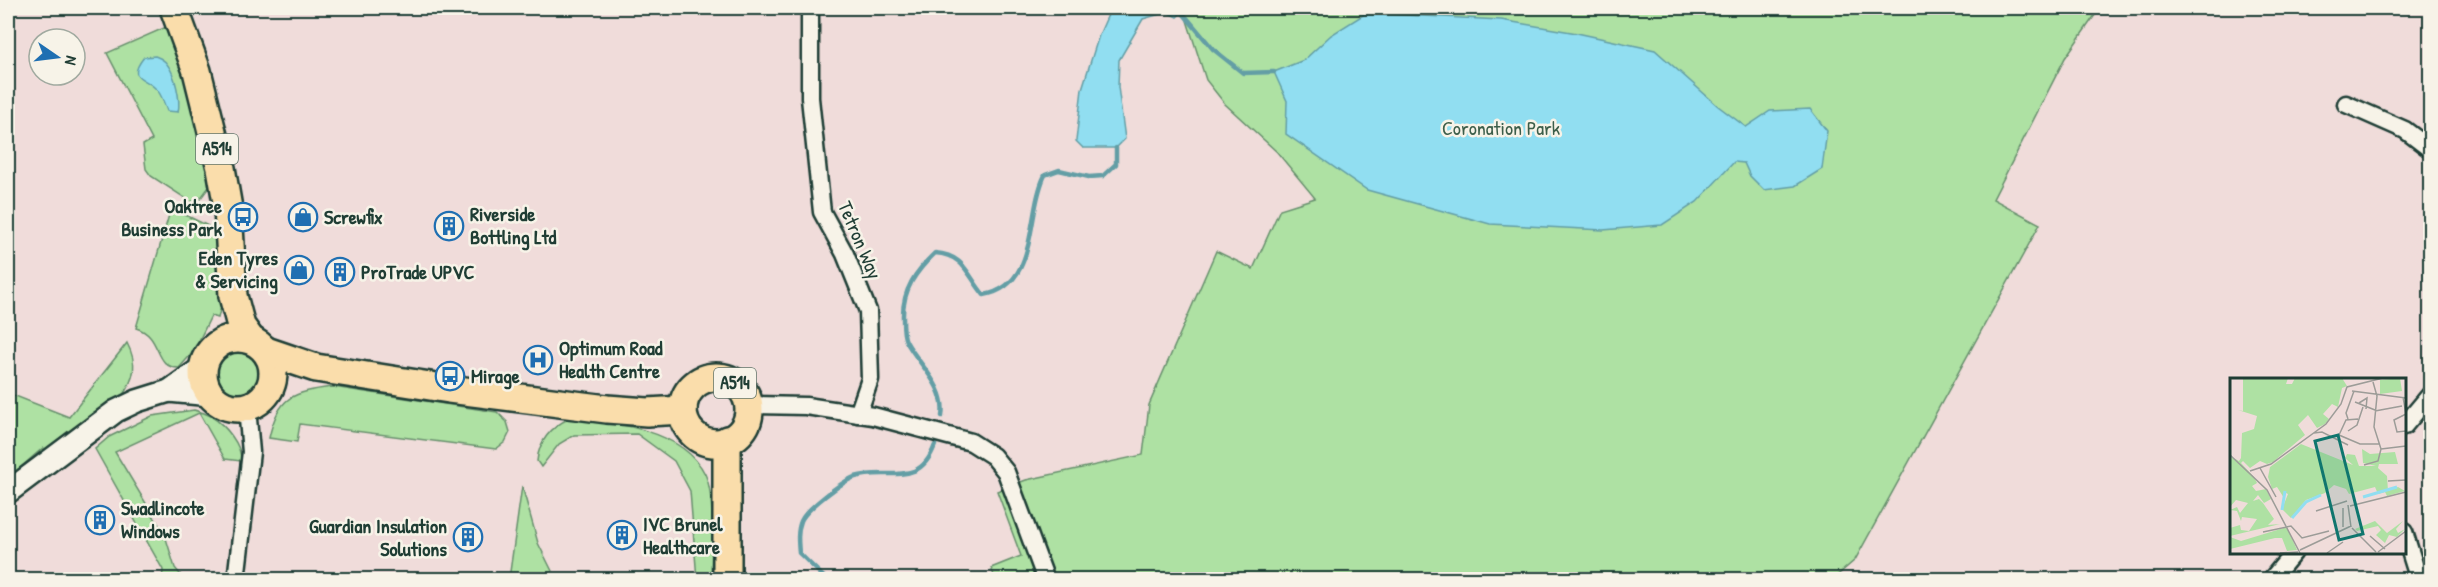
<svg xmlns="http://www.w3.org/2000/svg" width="2438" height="587" font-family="'Patrick Hand',sans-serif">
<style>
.green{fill:#aee1a3;stroke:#668f6c;stroke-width:1.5}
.water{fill:#91def1;stroke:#639ea5;stroke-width:1.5}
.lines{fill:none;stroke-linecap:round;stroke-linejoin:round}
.stream{stroke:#639ea5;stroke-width:4.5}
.minor-casing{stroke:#1f3d34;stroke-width:21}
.tertiary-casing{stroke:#1f3d34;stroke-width:26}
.primary-casing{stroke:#1f3d34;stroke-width:32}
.minor{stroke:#f7f3e8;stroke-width:16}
.tertiary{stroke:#f7f3e8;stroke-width:21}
.primary{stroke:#faddab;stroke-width:27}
.labels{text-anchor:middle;stroke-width:5;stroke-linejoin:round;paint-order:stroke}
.shield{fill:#f7f3e8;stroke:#60746a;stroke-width:1.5}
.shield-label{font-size:18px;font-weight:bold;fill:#1f3d34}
.park-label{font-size:20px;fill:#3c5e4a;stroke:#f7f3e8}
.poi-label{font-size:20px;font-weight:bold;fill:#1f3d34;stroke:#f7f3e8;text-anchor:start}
.street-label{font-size:20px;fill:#1f3d34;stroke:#f7f3e8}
.inset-river{fill:none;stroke:#91def1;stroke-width:3}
.inset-road{fill:none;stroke:#9c9c98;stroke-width:1.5}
.view{fill:#0f766e;fill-opacity:0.15;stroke:#0f766e;stroke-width:3}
.inset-edge{fill:none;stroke:#1f3d34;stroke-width:3}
</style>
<rect width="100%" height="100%" fill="#f0dcda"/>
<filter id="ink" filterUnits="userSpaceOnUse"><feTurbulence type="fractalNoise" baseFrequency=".0167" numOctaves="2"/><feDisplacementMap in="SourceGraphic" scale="12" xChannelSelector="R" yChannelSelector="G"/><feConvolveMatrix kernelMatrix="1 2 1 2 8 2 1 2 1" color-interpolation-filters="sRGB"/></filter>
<g filter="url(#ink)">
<g class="green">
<polygon points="1183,8 2100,8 2065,58 1993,199 2040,224 1855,560 1833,579 996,580 991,568 1021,556 997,491 1026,480 1143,455 1149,405 1216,251 1253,269 1280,209 1315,198 1277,152 1225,104 1206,80"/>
<polygon points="173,24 212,183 200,199 191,202 151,176 146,169 143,145 152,140 107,53"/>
<path d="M171,208L208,226L221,235L224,295L218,318L211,316L194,351L179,368C153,368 163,336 136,328Z"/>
<path d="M127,343C138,364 135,378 122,396L29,470L21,474L44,447L8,478V393L69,417Z"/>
<circle cx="241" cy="373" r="23"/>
<path d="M333,387L497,412L507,422L510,432L505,442L496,449L300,424L297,442L269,438C278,396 293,392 333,387Z"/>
<path d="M194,410C200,412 207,413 212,417C225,425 242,445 241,461L225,459L199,413L115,452L165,535L175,568L184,579H162L163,570L95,449L109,437L152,416Z"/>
<path d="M570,418C613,422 683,429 705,474C716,497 711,552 711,579H697L690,491L674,461L637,434L574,435L559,444L541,467L537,461C539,440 551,427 570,418Z"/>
<polygon points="522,486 538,543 556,579 509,579"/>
</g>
<g class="water">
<polygon points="1111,8 1183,8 1182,12 1177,17 1167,12 1143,19 1119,60 1118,87 1125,139 1116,148 1083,148 1076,141 1082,89 1099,35"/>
<polygon points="1366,13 1501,20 1577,33 1655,50 1718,106 1746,127 1770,111 1810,109 1827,131 1822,169 1795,186 1764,190 1750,176 1744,163 1734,162 1697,202 1662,225 1603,230 1490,224 1367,190 1286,134 1287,101 1274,72 1304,60 1331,35"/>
<path d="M155,56C160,58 164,59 167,64C175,74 181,100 178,112L167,111C164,104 162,94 156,89C144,76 126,80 144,57Z"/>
</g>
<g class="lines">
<g class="stream">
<polyline points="1182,12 1213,49 1243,73 1274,72"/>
<path d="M942,416C947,387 918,364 906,341C903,335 903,325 903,318C902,290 916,271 935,253C965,255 967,275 984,295C1039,286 1026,213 1045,175L1059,170L1089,177L1103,176L1116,164V148"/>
<path d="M827,580L799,553C798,542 797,531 801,521C806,509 843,481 855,477C888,467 919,489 935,445"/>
</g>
<g class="minor-casing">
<g id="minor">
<polyline points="810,8 810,98 822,212 845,254 868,311 870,379 858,414"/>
<polyline points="2346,104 2405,130 2430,149"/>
<polyline points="749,405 806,406 873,416 971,442 993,456 1006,472 1046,580"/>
<polyline points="2404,426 2430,395"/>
<polyline points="2404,532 2419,580"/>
<polyline points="236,580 251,452 247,408"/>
<polyline points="2271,580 2294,552"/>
</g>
</g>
<g class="tertiary-casing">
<g id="tertiary">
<polyline points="169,391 211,395"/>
<polyline points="8,492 116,411 137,401 169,391 204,366"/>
</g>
</g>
<g class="primary-casing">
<g id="primary">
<polyline points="174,8 197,71 221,168 228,208 233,296 241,326 251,340"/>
<circle cx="238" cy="373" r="35"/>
<polyline points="266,351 316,368 449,389 607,409 647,412 683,410"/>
<circle cx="716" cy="410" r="33"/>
<polyline points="727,440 727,580"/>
</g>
</g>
<use href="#minor" class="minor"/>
<use href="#tertiary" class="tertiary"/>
<use href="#primary" class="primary"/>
</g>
</g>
<defs>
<g id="bus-ring" transform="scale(1.5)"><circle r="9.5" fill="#f7f3e8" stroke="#1f6fb2" stroke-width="1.5"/><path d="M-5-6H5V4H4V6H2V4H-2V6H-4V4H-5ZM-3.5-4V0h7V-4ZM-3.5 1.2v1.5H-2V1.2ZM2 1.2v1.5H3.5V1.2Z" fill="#1f6fb2"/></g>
<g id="shop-ring" transform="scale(1.5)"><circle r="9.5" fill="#f7f3e8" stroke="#1f6fb2" stroke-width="1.5"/><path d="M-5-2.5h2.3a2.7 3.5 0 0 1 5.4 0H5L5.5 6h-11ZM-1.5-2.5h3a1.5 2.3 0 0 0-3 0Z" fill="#1f6fb2"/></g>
<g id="building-ring" transform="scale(1.5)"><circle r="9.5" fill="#f7f3e8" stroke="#1f6fb2" stroke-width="1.5"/><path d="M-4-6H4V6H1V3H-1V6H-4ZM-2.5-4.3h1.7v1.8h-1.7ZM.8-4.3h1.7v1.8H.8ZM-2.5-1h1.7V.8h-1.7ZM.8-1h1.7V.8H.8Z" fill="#1f6fb2"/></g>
<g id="hospital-ring" transform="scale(1.5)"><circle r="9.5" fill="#f7f3e8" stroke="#1f6fb2" stroke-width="1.5"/><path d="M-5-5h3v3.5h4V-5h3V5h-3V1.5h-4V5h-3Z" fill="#1f6fb2"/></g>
</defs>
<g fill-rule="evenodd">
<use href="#bus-ring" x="243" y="217"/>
<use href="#shop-ring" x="303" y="217"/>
<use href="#building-ring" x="449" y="226"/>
<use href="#shop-ring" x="299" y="270"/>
<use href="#building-ring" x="340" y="272"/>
<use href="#hospital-ring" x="538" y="360"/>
<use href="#bus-ring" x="450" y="376"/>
<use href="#building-ring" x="100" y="520"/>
<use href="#building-ring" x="622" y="535"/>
<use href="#building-ring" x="468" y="537"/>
</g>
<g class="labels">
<g class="shield">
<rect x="196" y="134" width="42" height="30" rx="4.5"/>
<rect x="714" y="368" width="42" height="30" rx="4.5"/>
</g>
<g class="shield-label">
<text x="217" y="155">A514</text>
<text x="735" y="389">A514</text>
</g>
<g class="park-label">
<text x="1501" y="135">Coronation Park</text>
</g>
<g class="poi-label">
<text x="222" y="213" text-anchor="end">Oaktree<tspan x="222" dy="23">Business Park</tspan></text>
<text x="470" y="221">Riverside<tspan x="470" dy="23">Bottling Ltd</tspan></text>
<text x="324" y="224">Screwfix</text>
<text x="278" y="265" text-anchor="end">Eden Tyres<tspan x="278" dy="23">&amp; Servicing</tspan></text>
<text x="361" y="279">ProTrade UPVC</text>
<text x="559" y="355">Optimum Road<tspan x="559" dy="23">Health Centre</tspan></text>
<text x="471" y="383">Mirage</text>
<text x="121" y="515">Swadlincote<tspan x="121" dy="23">Windows</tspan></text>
<text x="643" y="531">IVC Brunel<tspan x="643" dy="23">Healthcare</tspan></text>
<text x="447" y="533" text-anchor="end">Guardian Insulation<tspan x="447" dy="23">Solutions</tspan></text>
</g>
<g class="street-label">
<text transform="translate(860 240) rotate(67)" y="7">Tetron Way</text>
</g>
</g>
<g transform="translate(2230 378)">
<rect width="176" height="176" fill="#f0dcda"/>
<path d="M13,0H58L56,6H62L65,0H112L117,8L112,10L108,29L102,26L93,36L99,41L95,46L87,50L78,37L68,47L75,57L43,84L37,86L30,83L20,90L13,83L11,85L24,99L27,105L22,108L26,113L36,111L41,121L34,125L28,117L23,123L29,121L33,125L44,141L38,147L50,146L0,158V150L10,147L11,152L19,153L27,141L12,139L11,143L7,133L0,132L7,129L10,135L18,125L6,122L0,129V78L9,83L11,80L12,55L24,51L27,38L8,32L13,33ZM170,0L172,13L150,16V2ZM71,66L123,87L115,80L117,76L125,77L129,88H146L133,85L132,71L140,76L165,74L168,86H149L148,90L157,98L158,113L168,109L175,113L157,118L155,114L148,116L145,109L119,116L116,111L104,107L95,115L76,122L61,140L52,131L58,116L54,114V120L47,109L42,111L38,99L40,89ZM145,143L157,155L173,143L166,151L168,155L175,151L167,159L159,157L155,165L146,157L151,152L148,148L127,153L125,151ZM57,149L67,172L57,173L52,160H45L0,171V159L11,163Z" fill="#aee1a3"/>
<path class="inset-river" d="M133,119L167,109M52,132L55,113M62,140L76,124L91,117"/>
<path class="inset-road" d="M122,13L176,20M173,19L176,36L164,42L167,54L176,53M125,24L145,32M129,25L137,20L136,31M145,33L172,28M118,41L116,35L124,13M128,41L116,42L109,57L130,66H150M118,53L127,47L133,29M84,55L92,54L118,67M151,71L176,68M0,77L37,112L70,175M134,87L148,83L151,71L144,49L147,18L143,4M30,90L46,119M20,93L41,86L96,46L111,26L117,9L153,0M158,103L176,102M118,127L121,149M120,128L176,114M86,133L117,123M113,149V130M122,150L146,174M33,154L61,148L72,160L99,153M140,158L155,171M70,172L121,148M148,174L176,153M50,175L68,174M97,175L113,164"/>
<path class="view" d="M108,57L133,156L109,162L85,63Z"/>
<rect width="176" height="176" class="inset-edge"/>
</g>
<rect width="2438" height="587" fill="none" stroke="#f7f3e8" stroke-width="30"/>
<rect x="15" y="15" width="2408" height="557" fill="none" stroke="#1f3d34" stroke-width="2" filter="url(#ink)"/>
<g transform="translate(57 57) rotate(104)"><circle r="28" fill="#f7f3e8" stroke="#a1aaa0" stroke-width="1.5"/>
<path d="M0-4.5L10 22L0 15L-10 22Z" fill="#1f6fb2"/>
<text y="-9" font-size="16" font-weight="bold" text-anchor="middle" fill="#1f3d34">N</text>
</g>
</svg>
